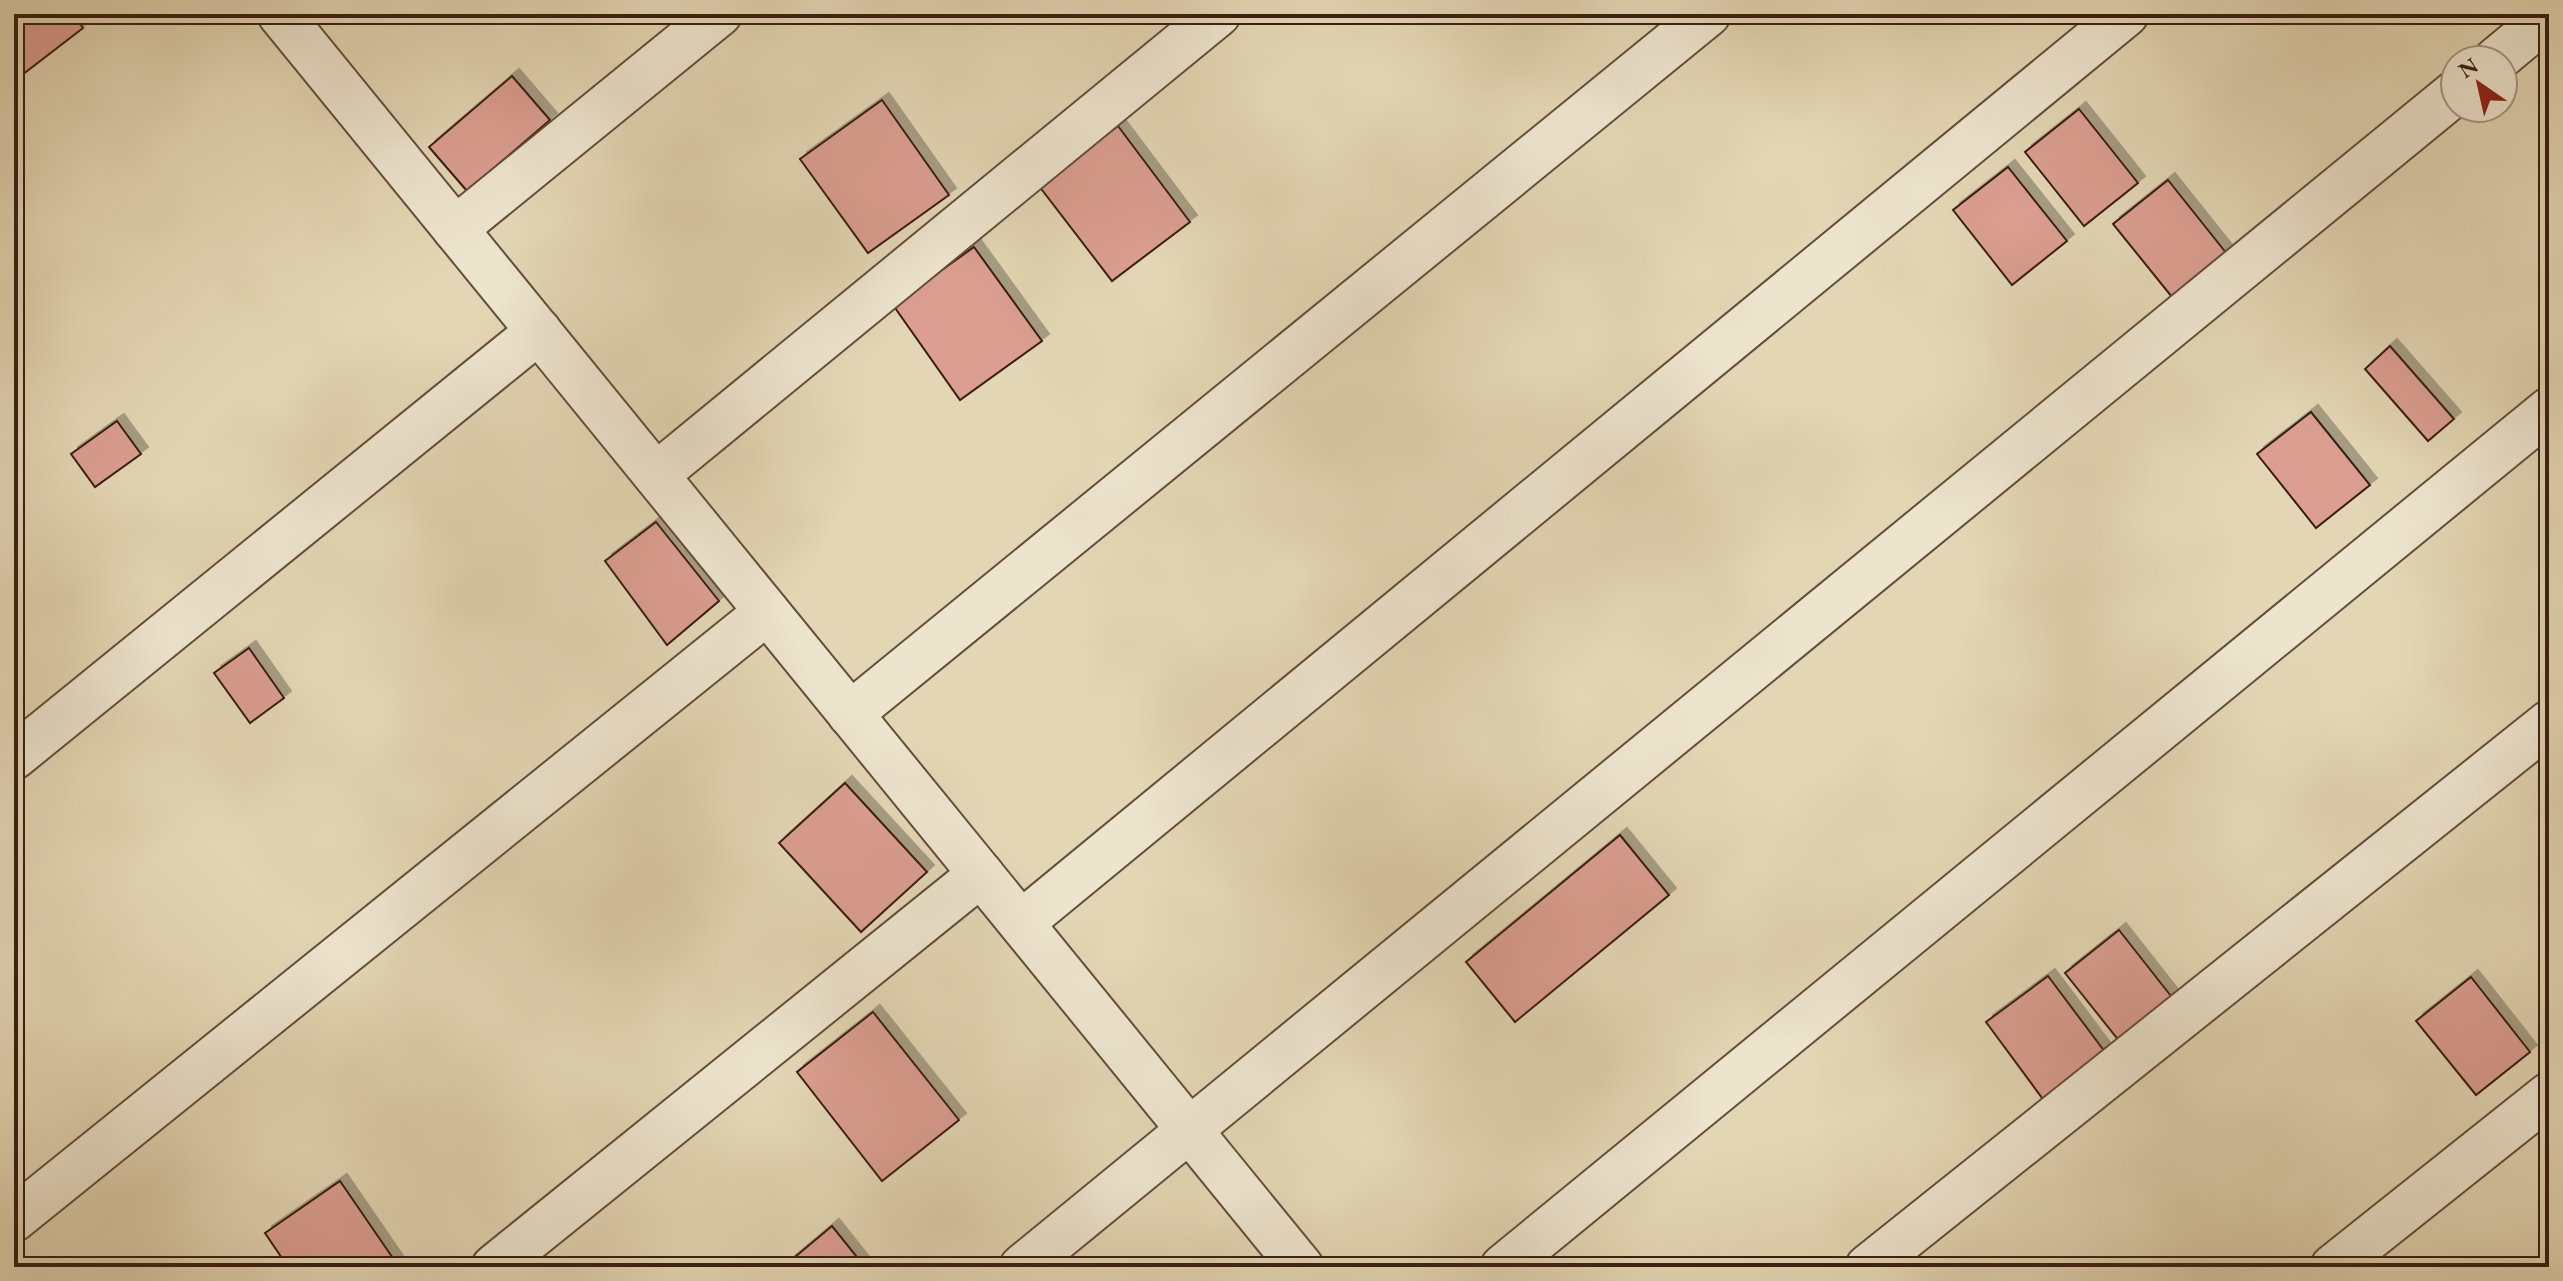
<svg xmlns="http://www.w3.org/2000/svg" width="2563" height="1281" font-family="'EB Garamond',serif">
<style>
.building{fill:#db9e90;stroke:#391f12;stroke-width:2;filter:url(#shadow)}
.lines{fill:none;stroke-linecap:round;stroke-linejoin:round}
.minor-casing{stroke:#644d3a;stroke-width:48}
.minor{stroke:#ede4ce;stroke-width:44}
</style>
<defs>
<filter id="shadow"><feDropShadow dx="7" dy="-7" stdDeviation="0" flood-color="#0004"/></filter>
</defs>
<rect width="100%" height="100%" fill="#e3d6b4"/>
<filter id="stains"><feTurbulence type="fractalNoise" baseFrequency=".0025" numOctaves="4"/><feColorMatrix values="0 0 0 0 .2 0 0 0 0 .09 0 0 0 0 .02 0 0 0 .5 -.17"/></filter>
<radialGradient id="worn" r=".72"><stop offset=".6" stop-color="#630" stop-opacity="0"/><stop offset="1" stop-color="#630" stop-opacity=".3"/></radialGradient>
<g class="building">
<polygon points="14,14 73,14 83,28 18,78 14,73"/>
<polygon points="512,76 550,120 467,191 429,147"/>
<polygon points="882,100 949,195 868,253 800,159"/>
<polygon points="2079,109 2138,183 2084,226 2025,152"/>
<polygon points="1118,126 1190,222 1112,281 1039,186"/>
<polygon points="2008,167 2067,241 2012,285 1953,210"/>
<polygon points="2168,180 2227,254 2172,297 2113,224"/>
<polygon points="974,247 1042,341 960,400 893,305"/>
<polygon points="2390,346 2454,419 2428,441 2365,369"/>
<polygon points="2311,412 2370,485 2316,528 2257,454"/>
<polygon points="117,421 141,454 95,487 71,454"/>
<polygon points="656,522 719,601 667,645 605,561"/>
<polygon points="249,648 284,698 250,723 214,673"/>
<polygon points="845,783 927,872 861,932 779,843"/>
<polygon points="1620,835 1669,895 1515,1022 1466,962"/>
<polygon points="2119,930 2178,1005 2124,1047 2065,973"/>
<polygon points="2048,976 2111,1060 2048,1106 1986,1022"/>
<polygon points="2471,977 2530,1052 2476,1095 2416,1021"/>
<polygon points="873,1012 959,1120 882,1181 797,1072"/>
<polygon points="340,1181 399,1267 288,1267 265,1233"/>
<polygon points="832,1226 865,1267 783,1267"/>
</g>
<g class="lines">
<g class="minor-casing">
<g id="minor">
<polyline points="280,14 1301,1267"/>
<polyline points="2496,60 2549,16"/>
<polyline points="455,229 719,14"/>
<polyline points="656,475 1218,14"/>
<polyline points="850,714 1708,14"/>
<polyline points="14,757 539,331"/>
<polyline points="1021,923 2126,14"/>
<polyline points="14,1219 767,612"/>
<polyline points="494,1267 981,874"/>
<polyline points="1022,1267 2455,93"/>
<polyline points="1503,1267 2549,410"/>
<polyline points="1868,1267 2549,723"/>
<polyline points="2333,1267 2549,1095"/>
</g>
</g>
<use href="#minor" class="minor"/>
</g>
<rect width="2563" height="1281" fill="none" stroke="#e3d6b4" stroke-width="48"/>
<rect x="16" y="16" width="2531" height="1249" fill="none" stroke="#391f12" stroke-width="4"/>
<rect x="24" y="24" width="2515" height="1233" fill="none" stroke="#391f12" stroke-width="2"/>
<g transform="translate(2479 84) rotate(326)"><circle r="38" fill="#ede4ce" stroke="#a59583" stroke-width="2"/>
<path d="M0-6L14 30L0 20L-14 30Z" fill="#8f2418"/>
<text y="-12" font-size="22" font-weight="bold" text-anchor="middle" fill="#391f12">N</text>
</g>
<rect width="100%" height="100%" filter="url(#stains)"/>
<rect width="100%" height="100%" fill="url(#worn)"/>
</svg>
